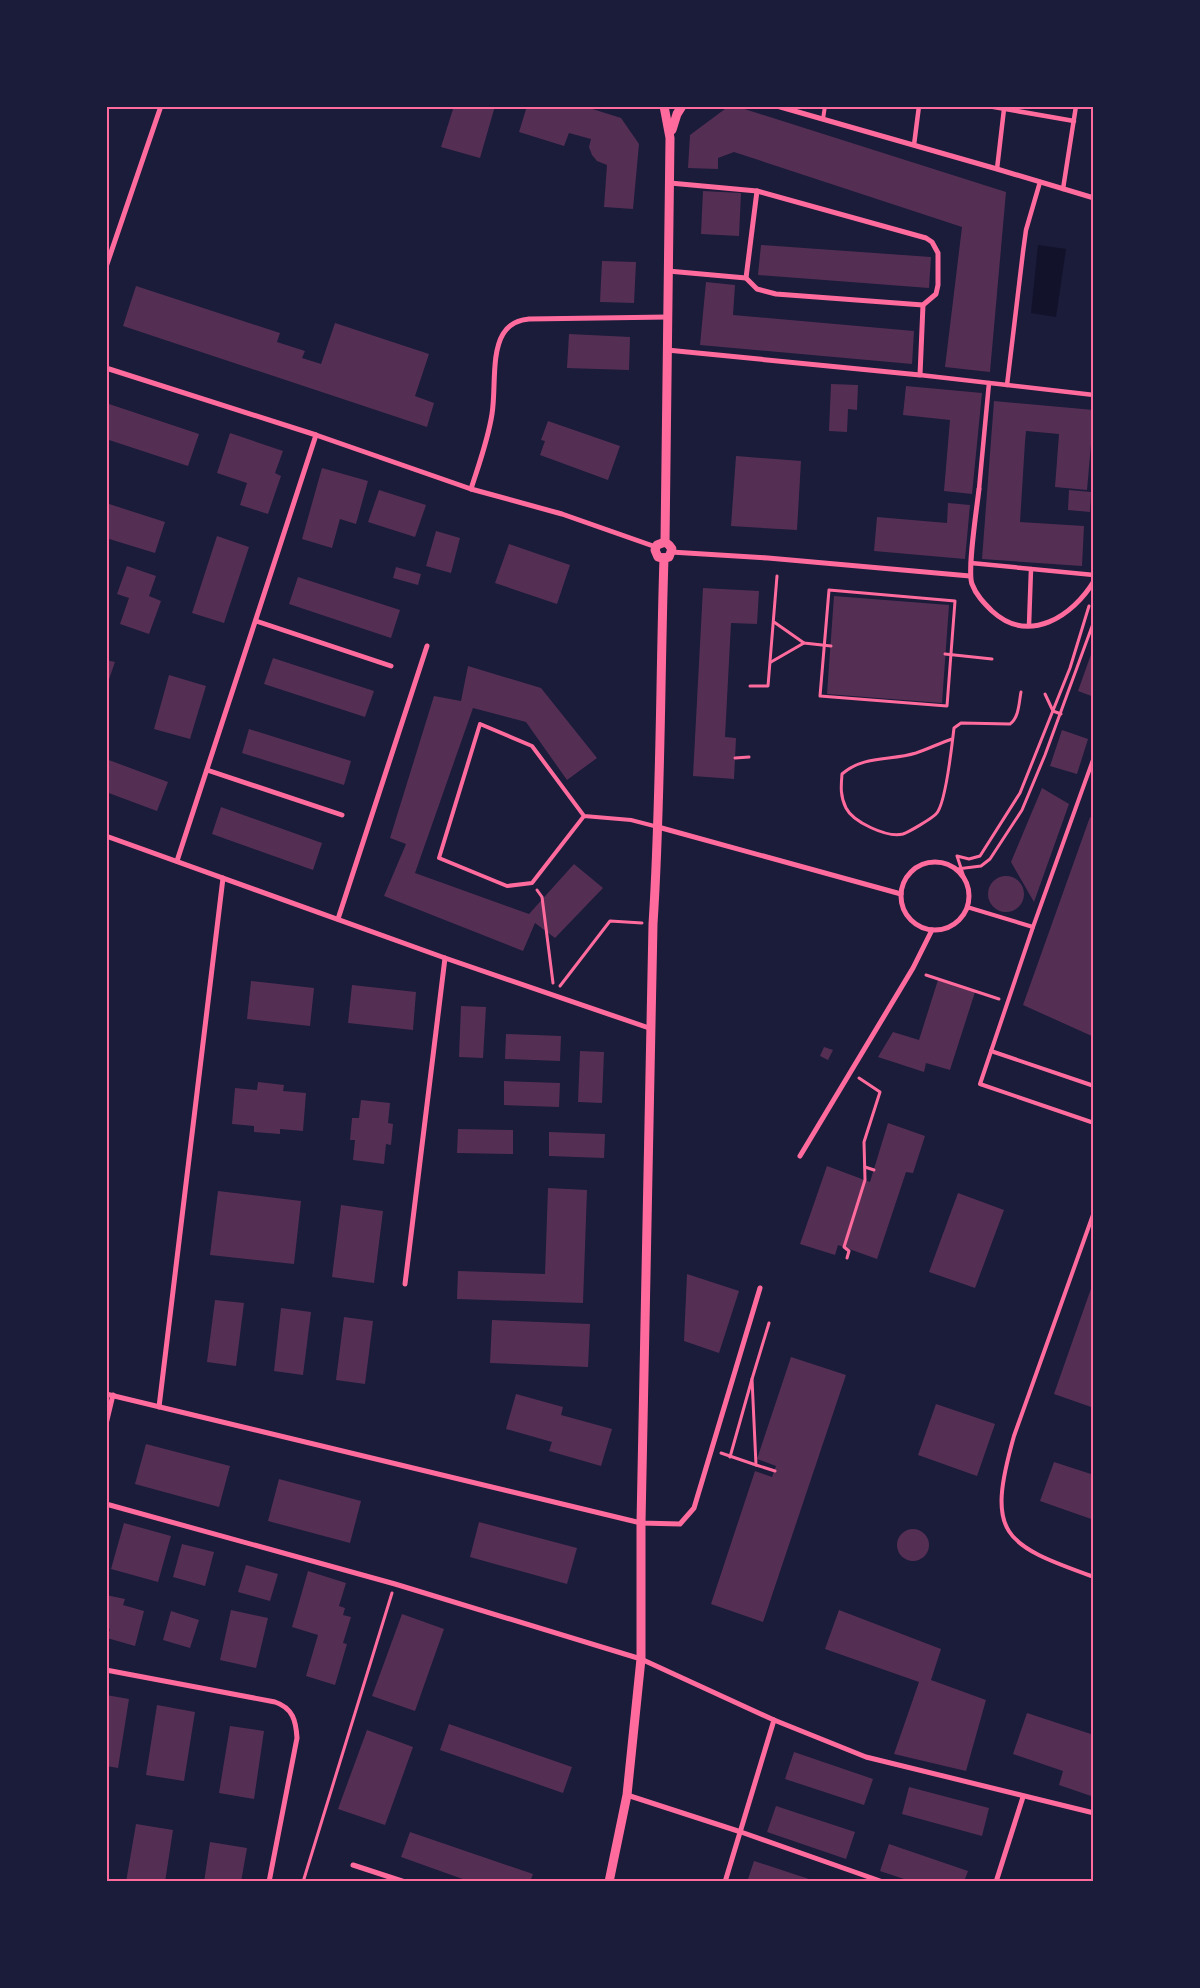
<svg xmlns="http://www.w3.org/2000/svg" width="1200" height="1988" font-family="Karla,sans-serif">
<style>
.water{fill:#12122b}
.building{fill:#542f53}
.lines{fill:none;stroke-linecap:round;stroke-linejoin:round}
.path{stroke:#ff6b9d;stroke-width:3}
.service{stroke:#ff6b9d;stroke-width:4}
.pedestrian{stroke:#ff6b9d;stroke-width:4.5}
.minor{stroke:#ff6b9d;stroke-width:5}
.tertiary{stroke:#ff6b9d;stroke-width:9}
.neatline{fill:none;stroke:#ff6b9d;stroke-width:2}
</style>
<rect width="100%" height="100%" fill="#1b1b3a"/>
<polygon class="water" points="1038,245 1066,249 1056,317 1031,313"/>
<g class="building">
<polygon points="454,106 495,106 480,158 441,147"/>
<polygon points="527,106 583,106 621,118 639,144 633,209 604,207 607,165 597,161 592,155 589,147 591,139 569,133 564,146 519,132"/>
<polygon points="729,106 735,106 1006,192 990,372 945,367 962,227 734,152 718,158 718,169 688,168 690,135"/>
<polygon points="703,191 741,193 739,236 701,234"/>
<polygon points="761,245 931,257 929,288 758,275"/>
<polygon points="602,261 636,262 634,303 600,302"/>
<polygon points="706,282 735,285 733,315 914,331 912,364 700,345"/>
<polygon points="136,286 280,333 277,342 305,351 302,358 321,364 335,323 429,354 415,396 434,403 427,427 123,326"/>
<polygon points="569,334 630,337 629,370 567,368"/>
<polygon points="831,384 858,385 857,410 848,409 847,432 829,431"/>
<polygon points="906,386 982,393 972,494 944,491 950,420 903,415"/>
<polygon points="994,401 1094,410 1087,490 1055,487 1059,434 1026,431 1025,442 1020,522 1084,526 1082,566 982,559"/>
<polygon points="106,403 199,434 188,466 106,439"/>
<polygon points="548,421 620,446 608,480 540,455 545,441 541,440"/>
<polygon points="230,433 283,451 275,473 281,476 268,514 240,505 247,483 217,473"/>
<polygon points="736,456 801,461 797,530 731,526"/>
<polygon points="322,468 368,481 356,524 340,519 332,548 302,539"/>
<polygon points="379,490 426,505 415,537 368,522"/>
<polygon points="1069,490 1091,492 1090,512 1068,510"/>
<polygon points="106,503 165,522 155,553 106,538"/>
<polygon points="948,503 970,505 965,559 874,551 877,517 947,523"/>
<polygon points="436,531 460,538 451,573 426,566"/>
<polygon points="217,536 249,547 224,623 192,613"/>
<polygon points="509,544 570,565 557,604 495,583"/>
<polygon points="127,566 156,576 149,596 161,601 149,634 120,624 129,598 117,594"/>
<polygon points="396,567 421,574 418,585 393,578"/>
<polygon points="298,577 400,610 391,638 289,604"/>
<polygon points="703,588 759,591 757,624 731,623 725,737 736,738 734,779 693,776"/>
<polygon points="834,596 949,605 942,703 827,694"/>
<polygon points="1094,646 1094,697 1078,691"/>
<polygon points="273,658 374,691 365,717 264,684"/>
<polygon points="106,660 115,662 107,685 106,685"/>
<polygon points="468,666 541,688 597,758 567,780 526,722 473,708 415,873 529,914 574,864 603,888 555,938 535,923 523,951 384,896 406,844 390,838 434,696 461,701"/>
<polygon points="169,675 206,686 190,739 154,729"/>
<polygon points="249,729 351,761 344,785 242,753"/>
<polygon points="1062,730 1088,739 1077,774 1050,766"/>
<polygon points="106,759 168,782 157,811 106,792"/>
<polygon points="1042,788 1069,804 1034,902 1011,862"/>
<polygon points="221,807 322,843 313,870 212,834"/>
<polygon points="1090,817 1094,819 1094,1037 1023,1005"/>
<circle cx="1006" cy="894" r="18"/>
<polygon points="938,980 975,992 950,1070 926,1063 924,1072 878,1057 893,1032 919,1040"/>
<polygon points="251,981 314,988 310,1026 247,1019"/>
<polygon points="352,985 416,992 413,1030 348,1023"/>
<polygon points="461,1006 486,1007 483,1058 459,1057"/>
<polygon points="506,1034 561,1036 560,1061 505,1059"/>
<polygon points="824,1047 833,1050 828,1060 820,1056"/>
<polygon points="580,1051 604,1052 602,1103 578,1102"/>
<polygon points="504,1081 560,1083 559,1107 504,1105"/>
<polygon points="258,1082 284,1085 283,1091 306,1093 303,1131 280,1129 280,1134 254,1132 254,1126 232,1124 235,1088 257,1090"/>
<polygon points="361,1100 390,1103 388,1123 393,1124 391,1145 386,1144 384,1164 353,1160 355,1140 350,1140 352,1118 359,1118"/>
<polygon points="888,1123 925,1136 913,1173 906,1172 877,1259 838,1245 835,1255 800,1244 827,1166 870,1182"/>
<polygon points="458,1129 513,1130 513,1154 457,1153"/>
<polygon points="549,1132 605,1134 604,1158 549,1156"/>
<polygon points="548,1188 587,1190 583,1303 457,1299 458,1271 545,1274"/>
<polygon points="218,1191 301,1201 294,1264 210,1255"/>
<polygon points="958,1193 1004,1210 975,1288 929,1272"/>
<polygon points="341,1205 383,1211 374,1283 332,1277"/>
<polygon points="687,1274 739,1291 719,1353 684,1341"/>
<polygon points="1094,1280 1094,1408 1054,1394"/>
<polygon points="215,1300 244,1303 236,1366 207,1362"/>
<polygon points="281,1308 311,1312 303,1375 274,1371"/>
<polygon points="344,1317 373,1321 365,1384 336,1380"/>
<polygon points="492,1320 590,1324 588,1367 490,1363"/>
<polygon points="791,1357 846,1375 763,1622 711,1604 755,1471 772,1477 776,1466 757,1459"/>
<polygon points="516,1394 563,1407 561,1415 612,1429 601,1466 549,1451 552,1442 506,1429"/>
<polygon points="936,1404 995,1424 977,1476 918,1455"/>
<polygon points="146,1444 230,1466 219,1507 135,1484"/>
<polygon points="1054,1462 1094,1475 1094,1520 1040,1501"/>
<polygon points="279,1479 361,1501 350,1543 268,1521"/>
<polygon points="479,1522 577,1548 567,1584 470,1557"/>
<polygon points="124,1523 171,1536 158,1582 111,1569"/>
<circle cx="913" cy="1545" r="16"/>
<polygon points="182,1544 214,1552 205,1586 173,1577"/>
<polygon points="246,1565 278,1574 270,1601 238,1592"/>
<polygon points="308,1571 346,1583 339,1606 345,1608 343,1615 351,1617 343,1643 347,1644 335,1685 306,1676 318,1635 292,1627"/>
<polygon points="106,1595 125,1599 123,1605 144,1611 135,1646 107,1638 110,1629 106,1628"/>
<polygon points="231,1610 268,1618 256,1668 220,1660"/>
<polygon points="839,1610 941,1649 931,1680 986,1700 966,1771 894,1754 919,1682 825,1649"/>
<polygon points="171,1611 199,1620 190,1648 163,1640"/>
<polygon points="402,1614 444,1629 415,1711 372,1696"/>
<polygon points="106,1695 129,1699 118,1768 106,1766"/>
<polygon points="157,1705 195,1712 184,1781 146,1775"/>
<polygon points="1027,1713 1094,1735 1094,1797 1059,1785 1063,1771 1013,1754"/>
<polygon points="449,1724 572,1767 563,1793 440,1750"/>
<polygon points="230,1726 264,1731 254,1799 219,1793"/>
<polygon points="367,1730 413,1747 385,1825 338,1809"/>
<polygon points="794,1752 873,1779 864,1805 785,1779"/>
<polygon points="909,1787 989,1808 982,1836 902,1814"/>
<polygon points="776,1806 855,1832 846,1859 767,1832"/>
<polygon points="136,1824 173,1830 165,1882 126,1882"/>
<polygon points="410,1832 533,1874 530,1882 471,1882 401,1857"/>
<polygon points="210,1842 247,1848 241,1882 204,1882"/>
<polygon points="889,1844 968,1871 964,1882 913,1882 880,1871"/>
<polygon points="754,1861 815,1881 814,1882 747,1882"/>
</g>
<g class="lines">
<g class="path">
<polygon points="829,590 955,601 947,706 820,696"/>
<polyline points="774,622 804,643 831,646"/>
<polyline points="945,654 992,659"/>
<polyline points="771,662 804,643"/>
<polyline points="750,686 768,686 777,576"/>
<polyline points="1045,694 1053,711 1061,714"/>
<path d="M952,739C940,743 928,749 916,753C890,761 864,755 842,774C841,786 840,796 846,808C853,822 887,838 903,834C909,832 931,819 936,814C946,805 952,744 954,728L961,723L1010,724C1019,718 1019,702 1021,692"/>
<polyline points="735,758 749,757"/>
<polyline points="957,869 981,866 990,859 1022,810 1045,755 1094,621"/>
<polyline points="964,877 957,856 969,859 980,856 1020,793 1070,668 1089,606"/>
<polyline points="537,890 542,897 553,983"/>
<polyline points="926,975 999,999"/>
<polyline points="560,986 610,921 642,923"/>
<polyline points="865,1167 874,1170"/>
<polyline points="847,1258 849,1251 844,1247 865,1180 864,1142 880,1092 859,1078"/>
<polyline points="752,1379 769,1323"/>
<polyline points="721,1453 756,1465"/>
<polyline points="730,1457 752,1379 756,1465 775,1471"/>
<polyline points="303,1882 392,1593"/>
</g>
<g class="service">
<polyline points="823,119 825,106"/>
<polyline points="584,816 532,883 507,886 439,858 480,724 532,746 584,816 631,820 658,827"/>
<polyline points="967,907 1033,927 980,1084 1094,1123"/>
<polyline points="1033,927 1094,757"/>
<polyline points="991,1051 1094,1086"/>
<path d="M1094,1212L1014,1436C986,1535 1002,1544 1094,1577"/>
</g>
<g class="pedestrian">
<polyline points="988,106 1074,121"/>
<polyline points="914,145 919,106"/>
<polyline points="997,169 1004,109"/>
<polyline points="1063,189 1076,106"/>
<polyline points="920,375 1094,395"/>
<polyline points="1007,385 1023,252 1026,230 1040,182"/>
<polyline points="979,489 989,383"/>
<polyline points="971,563 1094,575"/>
<polyline points="1029,625 1031,569"/>
</g>
<g class="minor">
<polyline points="777,106 997,169 1094,198"/>
<polyline points="670,183 757,191"/>
<polygon points="757,191 926,238 932,242 938,253 938,285 936,294 923,305 776,294 757,289 746,278"/>
<polyline points="106,267 161,106"/>
<polyline points="668,271 746,278"/>
<polyline points="667,350 920,375 923,305"/>
<polyline points="106,368 316,435 471,489 562,514 656,547"/>
<path d="M471,489C479,464 488,440 492,414C496,390 491,354 503,334C509,324 518,320 529,319L668,317"/>
<path d="M979,489C977,507 967,571 972,584C976,595 984,603 992,611C1029,645 1073,616 1094,581"/>
<polyline points="671,552 768,558 970,576"/>
<polyline points="256,621 391,666"/>
<polyline points="207,770 342,815"/>
<polyline points="658,827 901,894"/>
<polyline points="106,836 445,958 652,1029"/>
<polyline points="177,861 316,435"/>
<circle cx="935" cy="896" r="34"/>
<polyline points="338,919 427,646"/>
<polyline points="800,1156 913,968 932,930"/>
<polyline points="405,1284 445,958"/>
<polyline points="106,1394 641,1523 680,1524 694,1508 760,1288"/>
<polyline points="159,1407 223,878"/>
<polyline points="106,1424 113,1395"/>
<polyline points="106,1504 395,1584 641,1659 774,1720 866,1757 1094,1813"/>
<path d="M106,1670L275,1702C293,1708 296,1721 297,1738L269,1882"/>
<polyline points="627,1795 741,1832 883,1882"/>
<polyline points="353,1865 405,1882"/>
<polyline points="725,1882 774,1720"/>
<polyline points="996,1882 1023,1797"/>
</g>
<g class="tertiary">
<polyline points="664,106 670,138 665,542"/>
<polyline points="672,130 677,114 682,106"/>
<polyline points="664,558 658,557 655,550 657,545 665,542"/>
<polyline points="664,558 669,557 672,549 669,545 665,542"/>
<path d="M609,1882L627,1795L641,1659V1523L653,924C661,802 660,680 664,558"/>
</g>
</g>
<rect width="1200" height="1988" fill="none" stroke="#1b1b3a" stroke-width="215"/>
<rect x="108" y="108" width="984" height="1772" class="neatline"/>
</svg>
